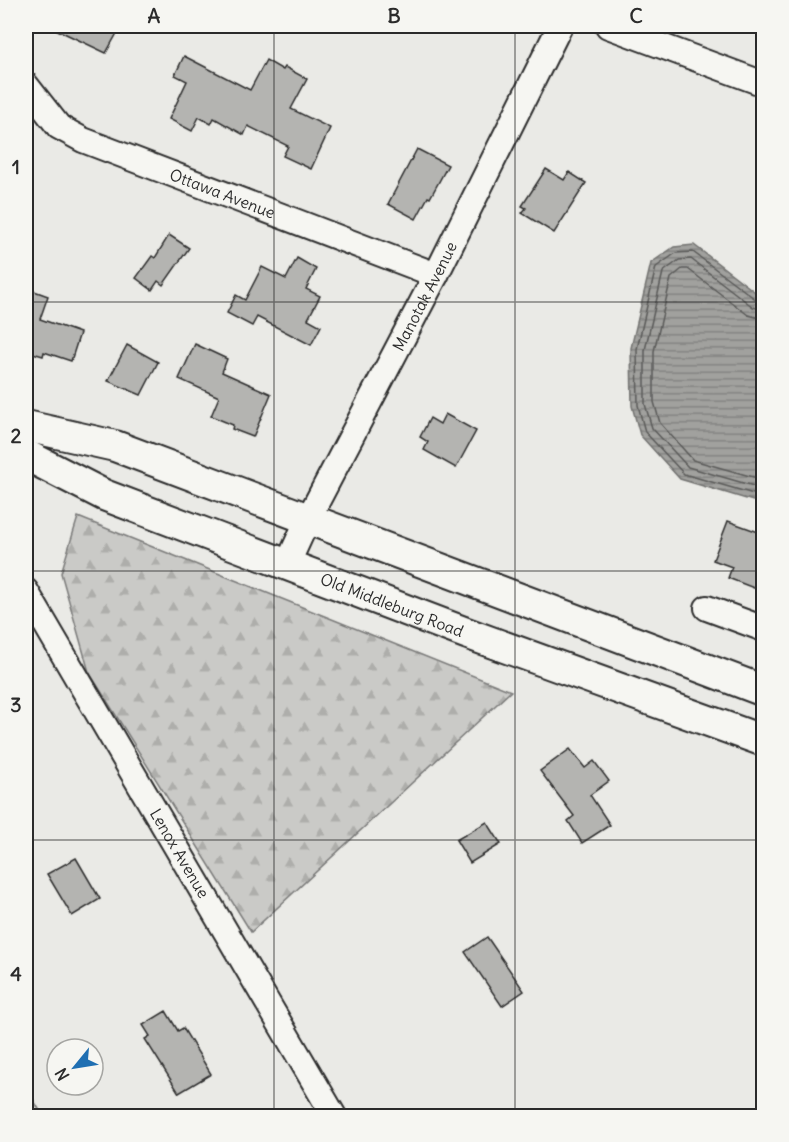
<svg xmlns="http://www.w3.org/2000/svg" width="789" height="1142" font-family="Delius,sans-serif">
<style>
.forest{fill:url(#forest-firs);stroke:#7a7a79;stroke-width:1.5}
.water{fill:url(#water-rules);stroke:#727270;stroke-width:1.5}
.lines{fill:none;stroke-linecap:round;stroke-linejoin:round}
.shore{stroke:#5a5a59;stroke-width:1.5}
.building{fill:#b4b4b1;stroke:#2b2b2b;stroke-width:1.5}
.minor-casing{stroke:#2b2b2b;stroke-width:28}
.major-casing{stroke:#2b2b2b;stroke-width:34}
.minor{stroke:#f6f6f2;stroke-width:24}
.major{stroke:#f6f6f2;stroke-width:30}
.grid{fill:none;stroke:#2b2b2b;stroke-width:1.5;stroke-opacity:0.55}
.labels{text-anchor:middle;stroke-width:4.5;stroke-linejoin:round;paint-order:stroke}
.street-label{font-size:16px;fill:#2b2b2b;stroke:#f6f6f2}
.neatline{fill:none;stroke:#2b2b2b;stroke-width:2}
.grid-label{font-size:20px;text-anchor:middle;font-weight:bold;fill:#2b2b2b}
</style>
<defs>
<pattern id="forest-firs" width="22" height="20" patternUnits="userSpaceOnUse" patternTransform="scale(1.5)"><rect width="22" height="20" fill="#cacac7"/><path d="M5 1l3.5 6h-7zM16 11l3.5 6h-7z" fill="#aeaeab"/></pattern>
<pattern id="water-rules" width="6" height="5" patternUnits="userSpaceOnUse" patternTransform="scale(1.5)"><rect width="6" height="5" fill="#a1a19e"/><path d="M0 2.5h6" fill="none" stroke="#838381"/></pattern>
</defs>
<rect width="100%" height="100%" fill="#eaeae6"/>
<filter id="ink" filterUnits="userSpaceOnUse"><feTurbulence type="fractalNoise" baseFrequency=".0167" numOctaves="2"/><feDisplacementMap in="SourceGraphic" scale="12" xChannelSelector="R" yChannelSelector="G"/><feConvolveMatrix kernelMatrix="1 2 1 2 8 2 1 2 1" color-interpolation-filters="sRGB"/></filter>
<g filter="url(#ink)">
<g class="forest">
<polygon points="78,517 511,691 251,932 89,672 61,573"/>
<polygon points="26,1087 43,1116 26,1116"/>
</g>
<polygon class="water" points="694,245 763,298 763,504 680,479 640,435 632,406 631,348 651,263 674,247"/>
<g class="lines">
<g class="shore">
<polyline points="764,302 758,301 693,252 676,253 656,267 637,349 638,405 645,432 684,474 764,497"/>
<polyline points="764,310 753,307 691,259 679,260 663,272 645,350 645,404 652,428 688,467 764,489"/>
<polyline points="764,319 748,315 688,269 682,269 671,278 654,351 654,402 660,423 693,460 764,480"/>
</g>
</g>
<g class="building">
<polygon points="49,26 121,26 106,53"/>
<polygon points="184,56 250,90 266,60 283,70 285,67 307,79 291,109 330,128 311,169 283,156 288,146 248,126 244,135 214,118 211,124 199,117 192,131 169,119 187,81 175,75"/>
<polygon points="417,149 448,165 430,198 428,197 416,219 388,204"/>
<polygon points="546,169 564,180 569,172 586,183 554,233 522,213 526,208 522,206"/>
<polygon points="169,235 189,248 163,285 158,281 152,290 136,278 152,256 155,258"/>
<polygon points="297,258 316,269 306,289 320,296 308,319 321,326 311,345 257,317 252,326 227,313 236,295 245,300 262,267 286,279"/>
<polygon points="26,288 48,296 40,319 80,333 71,361 44,352 43,356 26,351"/>
<polygon points="195,344 227,359 222,372 271,394 253,437 232,429 233,425 211,416 219,397 179,379"/>
<polygon points="127,345 158,362 141,395 108,381"/>
<polygon points="445,414 476,431 456,468 424,450 428,442 420,437 430,418 440,424"/>
<polygon points="728,521 764,534 764,592 728,578 732,567 713,560"/>
<polygon points="570,749 585,768 594,761 609,781 590,795 610,825 582,843 568,821 574,816 540,771"/>
<polygon points="487,822 501,844 470,863 456,840"/>
<polygon points="76,858 100,899 72,916 47,874"/>
<polygon points="487,937 524,991 502,1006 465,952"/>
<polygon points="166,1011 178,1031 183,1028 211,1074 179,1093 145,1039 150,1036 143,1025"/>
</g>
<g class="lines">
<g class="minor-casing">
<g id="minor">
<polyline points="608,26 764,84"/>
<path id="s1" d="M26,85L59,127L83,140L436,275"/>
<path id="s2" d="M287,565L308,519L436,275L560,26"/>
<path id="s3" d="M26,591L334,1116"/>
<polyline points="707,608 764,629"/>
</g>
</g>
<g class="major-casing">
<g id="major">
<polyline points="26,426 115,446 764,691"/>
<path id="s4" d="M26,455L104,495L466,633L764,741"/>
</g>
</g>
<use href="#minor" class="minor"/>
<use href="#major" class="major"/>
</g>
</g>
<path class="grid" d="M274,26V1116M515,26V1116M26,302H764M26,571H764M26,840H764"/>
<g class="labels">
<g class="street-label">
<text dy="6" stroke="none"><textPath href="#s1" startOffset="230">Ottawa Avenue</textPath></text>
<text dy="6" stroke="none"><textPath href="#s2" startOffset="302">Manotak Avenue</textPath></text>
<text dy="6" stroke="none"><textPath href="#s4" startOffset="396">Old Middleburg Road</textPath></text>
<text dy="6" stroke="none"><textPath href="#s3" startOffset="304">Lenox Avenue</textPath></text>
</g>
</g>
<rect width="789" height="1142" fill="none" stroke="#f6f6f2" stroke-width="66"/>
<g transform="translate(75 1067) rotate(240)"><circle r="28" fill="#f6f6f2" stroke="#a5a5a2" stroke-width="1.5"/>
<path d="M0-4.5L10 22L0 15L-10 22Z" fill="#1f6fb2"/>
<text y="-9" font-size="16" font-weight="bold" text-anchor="middle" fill="#2b2b2b">N</text>
</g>
<rect x="33" y="33" width="723" height="1076" class="neatline"/>
<g class="grid-label">
<text x="154" y="23">A</text>
<text x="394" y="23">B</text>
<text x="636" y="23">C</text>
<text x="16" y="174">1</text>
<text x="16" y="443">2</text>
<text x="16" y="712">3</text>
<text x="16" y="981">4</text>
</g>
</svg>
